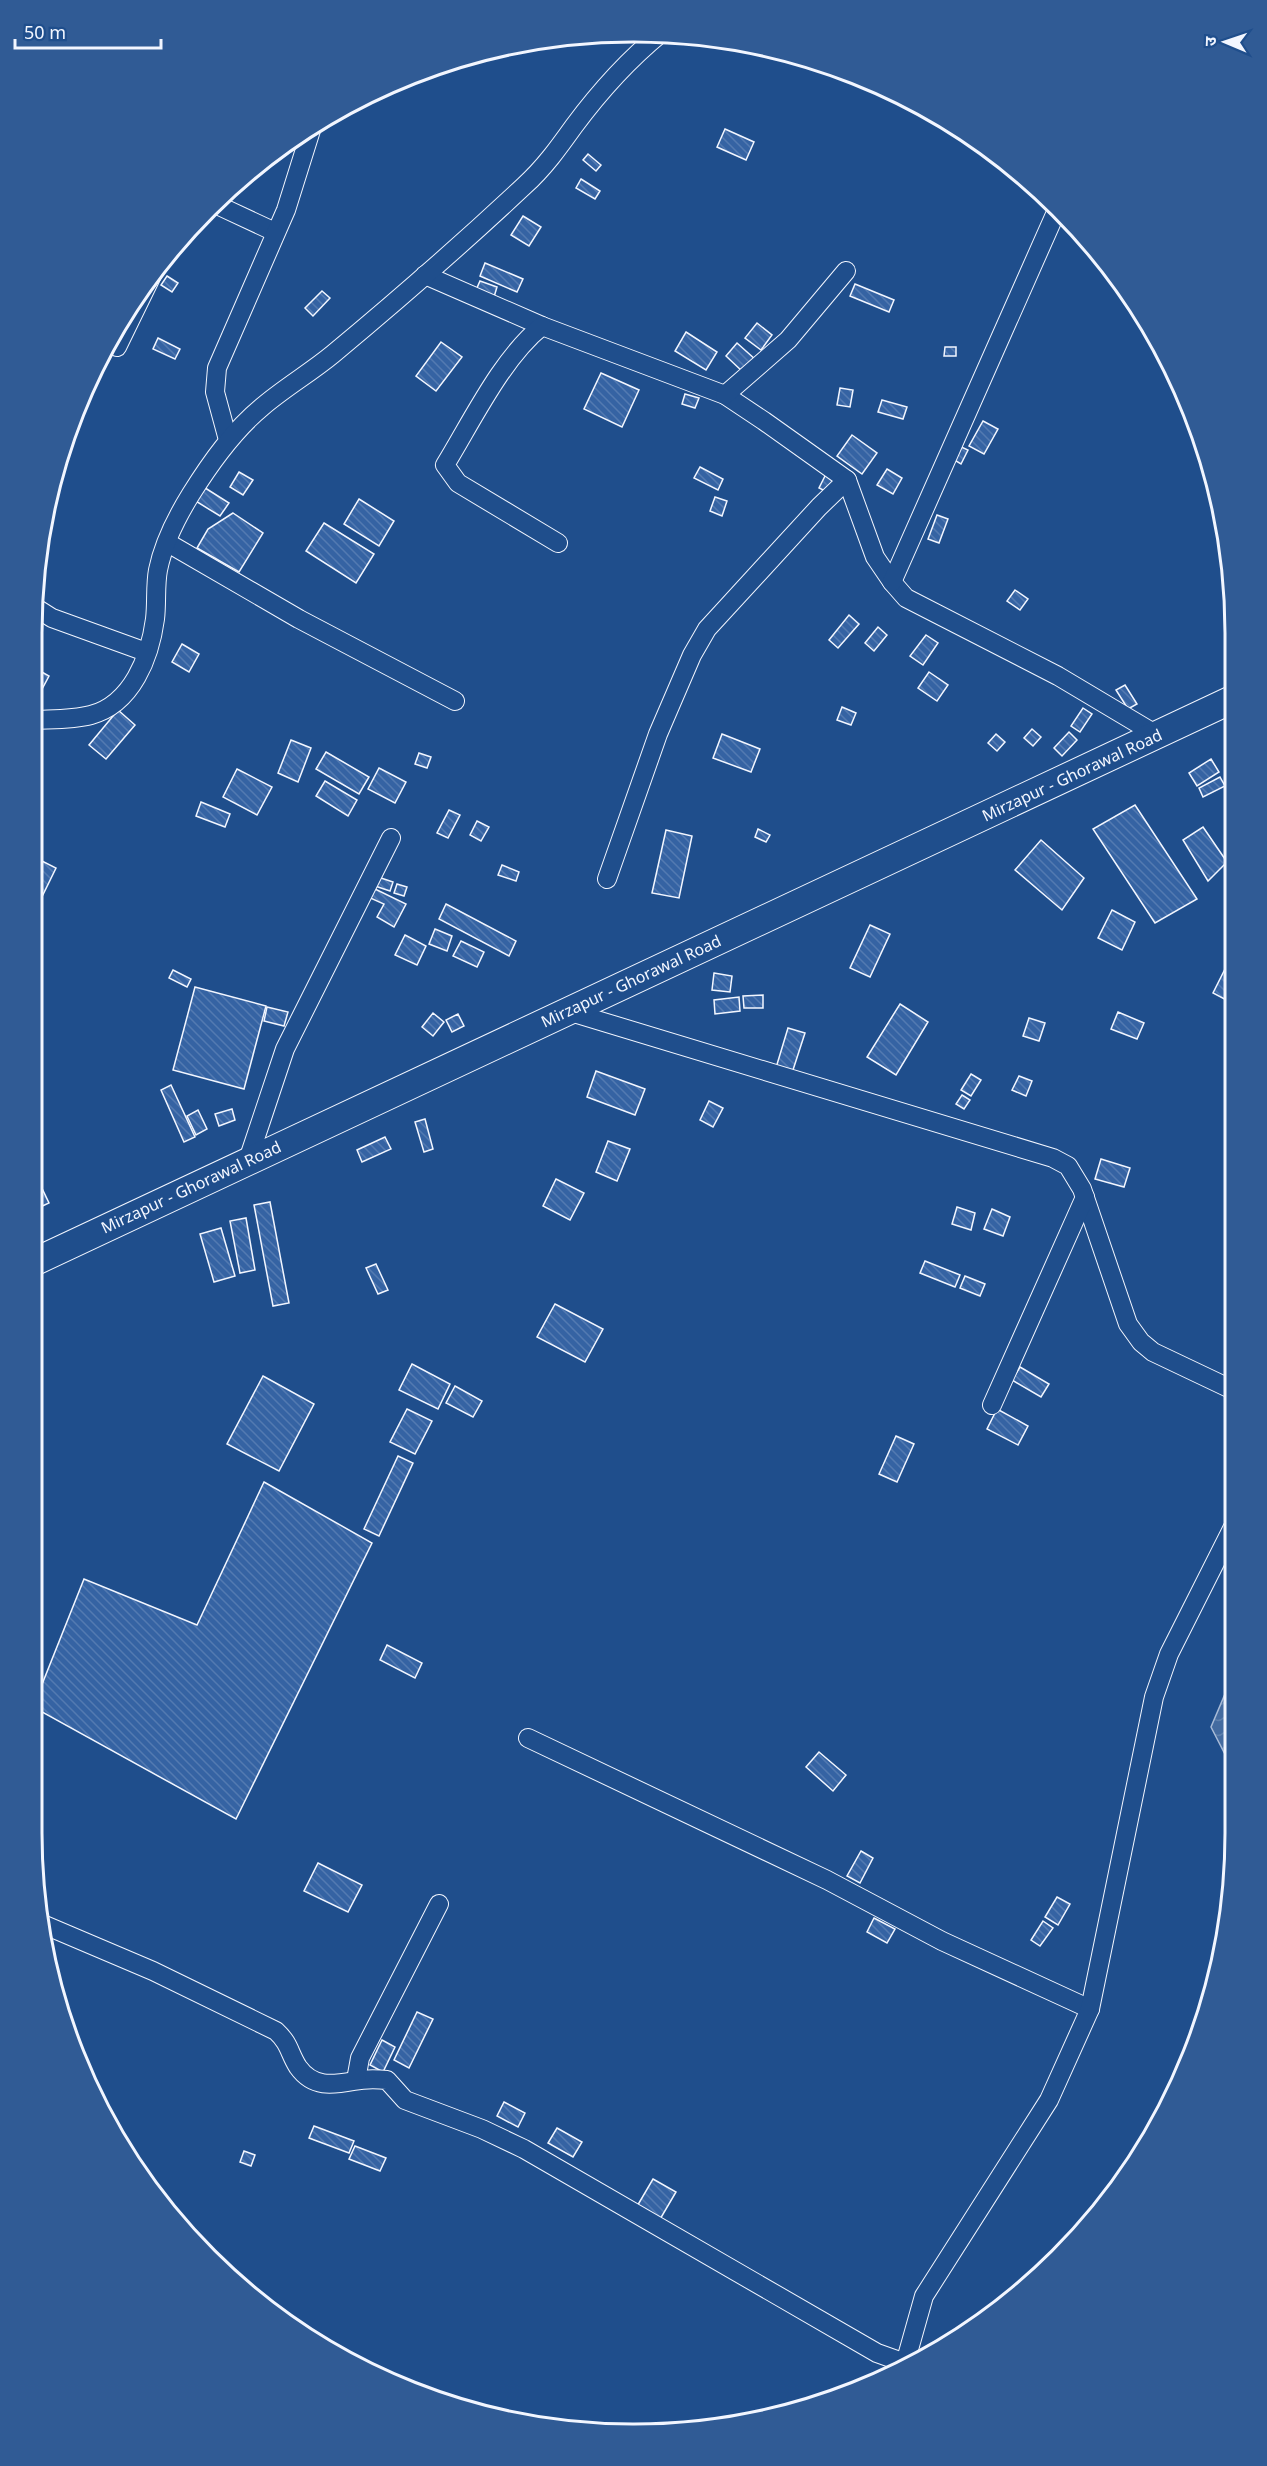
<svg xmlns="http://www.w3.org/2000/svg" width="1267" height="2466" font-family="'Noto Sans','Noto Sans Devanagari',sans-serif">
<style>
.water{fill:url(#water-waves);stroke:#a8bbd7;stroke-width:1.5}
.building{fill:url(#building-back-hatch);stroke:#f2f6ff;stroke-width:1.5}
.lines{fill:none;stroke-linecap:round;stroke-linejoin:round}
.street-casing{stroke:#f2f6ff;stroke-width:20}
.primary-casing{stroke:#f2f6ff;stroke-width:29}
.street{stroke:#1f4e8c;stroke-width:18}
.primary{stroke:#1f4e8c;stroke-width:27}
.labels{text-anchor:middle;stroke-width:4.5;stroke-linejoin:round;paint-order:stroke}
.street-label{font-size:16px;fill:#f2f6ff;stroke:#1f4e8c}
.rim{fill:none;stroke:#f2f6ff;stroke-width:3}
</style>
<defs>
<pattern id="water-waves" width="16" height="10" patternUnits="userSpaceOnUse" patternTransform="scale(1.5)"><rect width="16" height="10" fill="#446ba0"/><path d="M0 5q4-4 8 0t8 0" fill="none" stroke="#5f81ae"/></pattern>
<pattern id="building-back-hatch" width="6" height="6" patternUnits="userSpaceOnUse" patternTransform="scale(1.5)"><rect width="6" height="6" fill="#3563a3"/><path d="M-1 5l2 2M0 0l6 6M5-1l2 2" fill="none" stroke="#537ab1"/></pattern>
</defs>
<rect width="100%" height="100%" fill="#1f4e8c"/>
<polygon class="water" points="1234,1680 1234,1767 1230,1764 1211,1727 1228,1687"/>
<g class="building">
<polygon points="725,129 754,142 746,160 717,147"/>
<polygon points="588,154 601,165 596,171 583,160"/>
<polygon points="581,179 600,191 595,199 576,188"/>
<polygon points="523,216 541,227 529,246 511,235"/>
<polygon points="485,263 523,279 517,292 480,276"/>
<polygon points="167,276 178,283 172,292 161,285"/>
<polygon points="480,281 497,287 494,297 476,290"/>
<polygon points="855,284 894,300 889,312 850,296"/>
<polygon points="322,291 330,298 313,316 305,308"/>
<polygon points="757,323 772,335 761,350 745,338"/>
<polygon points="686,332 717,352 706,370 675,351"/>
<polygon points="158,338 180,349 175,359 153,349"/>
<polygon points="441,342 462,357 436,391 416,376"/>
<polygon points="737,343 756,360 744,373 726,356"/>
<polygon points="945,347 956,347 956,356 944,356"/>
<polygon points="601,373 639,390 622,427 584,409"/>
<polygon points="840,388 853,390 850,407 837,405"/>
<polygon points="685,394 699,398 695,408 682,404"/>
<polygon points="882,400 907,407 903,419 878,412"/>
<polygon points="983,421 998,429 984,454 969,446"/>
<polygon points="852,435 877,453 862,474 837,456"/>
<polygon points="957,445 968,450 961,464 951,458"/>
<polygon points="700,467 723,479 718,490 694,478"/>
<polygon points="887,469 902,478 893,494 877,485"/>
<polygon points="239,472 253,480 243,495 230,487"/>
<polygon points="826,474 838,481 831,494 819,488"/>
<polygon points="202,486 229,503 220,516 194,500"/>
<polygon points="715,497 727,501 722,516 710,511"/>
<polygon points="359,499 394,521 379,546 344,524"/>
<polygon points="233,513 263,533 239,572 197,548 208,529"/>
<polygon points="937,515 948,519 939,543 928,539"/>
<polygon points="324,523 374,554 356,583 306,551"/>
<polygon points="1015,590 1028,599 1020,610 1007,601"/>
<polygon points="849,615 859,624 838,648 829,640"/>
<polygon points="878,627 887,635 874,651 865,643"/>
<polygon points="926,635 938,643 923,665 910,656"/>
<polygon points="182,644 199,654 189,672 172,662"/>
<polygon points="33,667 49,676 33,706"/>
<polygon points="929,672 948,685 937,701 918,688"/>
<polygon points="1125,685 1137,704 1128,709 1116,690"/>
<polygon points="842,707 856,713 851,725 837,720"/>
<polygon points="1083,708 1092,714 1080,732 1071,726"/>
<polygon points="118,710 135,725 106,759 89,745"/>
<polygon points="1032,729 1041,737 1033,746 1024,738"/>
<polygon points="1069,732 1077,740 1062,756 1054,748"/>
<polygon points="722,734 760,749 751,772 713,758"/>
<polygon points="996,734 1005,742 997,751 988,743"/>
<polygon points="291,740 311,748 298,782 278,773"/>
<polygon points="326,752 369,777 359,794 316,769"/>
<polygon points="419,753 431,757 427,768 415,764"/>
<polygon points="1211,759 1219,772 1197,786 1189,773"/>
<polygon points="379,768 406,782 395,803 368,789"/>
<polygon points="237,769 272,787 257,815 223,797"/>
<polygon points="1220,777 1225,786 1203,797 1199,788"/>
<polygon points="325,781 357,800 348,816 316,796"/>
<polygon points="201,802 230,814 225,827 196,816"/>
<polygon points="1135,805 1197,899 1155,923 1093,829"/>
<polygon points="449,810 460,815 448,838 437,833"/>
<polygon points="477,821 489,827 481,841 470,835"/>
<polygon points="1203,827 1227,862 1208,881 1183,840"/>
<polygon points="758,829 770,835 766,842 755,837"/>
<polygon points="666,830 692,836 679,898 652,893"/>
<polygon points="1041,840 1084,878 1062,910 1015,870"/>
<polygon points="36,858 56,868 35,911 32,909 32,866"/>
<polygon points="502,865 519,872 516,881 498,875"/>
<polygon points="375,876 393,882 390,891 372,885"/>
<polygon points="397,884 407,887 404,896 394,893"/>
<polygon points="373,888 406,904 394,927 377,917 384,904 368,897"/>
<polygon points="446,904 516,941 509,956 439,919"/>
<polygon points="1112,910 1135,922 1122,950 1098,938"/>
<polygon points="870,925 890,934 870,977 850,968"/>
<polygon points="435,929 452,936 447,951 429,944"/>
<polygon points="405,935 426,946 417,965 395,955"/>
<polygon points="461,941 484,952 477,967 453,956"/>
<polygon points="1225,969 1232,973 1232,1003 1213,993"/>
<polygon points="173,970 191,979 187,987 169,978"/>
<polygon points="714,973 732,976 730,992 712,990"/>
<polygon points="195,987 266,1006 244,1089 173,1070"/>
<polygon points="763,995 763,1008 744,1008 743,996"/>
<polygon points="739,997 740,1011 715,1014 714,1000"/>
<polygon points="900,1004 928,1022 896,1075 867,1057"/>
<polygon points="267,1007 288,1012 284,1026 264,1021"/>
<polygon points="1118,1012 1144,1023 1137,1039 1111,1029"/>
<polygon points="433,1013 444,1022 433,1036 422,1027"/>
<polygon points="458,1014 464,1026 452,1032 446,1020"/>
<polygon points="1029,1018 1045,1023 1039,1041 1023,1036"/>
<polygon points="788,1028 805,1033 791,1076 775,1071"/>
<polygon points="596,1071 645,1089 635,1115 587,1097"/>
<polygon points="971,1074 981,1080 971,1096 961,1090"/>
<polygon points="1019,1076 1032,1081 1026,1096 1012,1090"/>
<polygon points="171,1085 195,1137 184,1142 161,1090"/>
<polygon points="962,1095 970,1100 964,1109 956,1104"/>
<polygon points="709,1101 723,1108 713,1127 700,1120"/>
<polygon points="232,1109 235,1120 219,1126 215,1114"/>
<polygon points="198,1110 207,1129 196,1135 187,1116"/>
<polygon points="425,1119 433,1149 424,1152 415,1122"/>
<polygon points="385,1137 391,1149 362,1162 357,1150"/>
<polygon points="608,1141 630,1149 617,1181 596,1172"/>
<polygon points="1101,1159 1130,1168 1124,1187 1095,1179"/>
<polygon points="37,1178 49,1203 32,1211 32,1180"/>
<polygon points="556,1179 584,1193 570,1220 543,1206"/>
<polygon points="270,1202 289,1303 273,1306 254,1205"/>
<polygon points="957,1207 975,1213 971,1230 952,1224"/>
<polygon points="992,1209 1010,1217 1003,1236 984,1229"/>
<polygon points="246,1218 255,1270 240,1273 230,1221"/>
<polygon points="221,1228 235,1276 214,1282 200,1234"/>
<polygon points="925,1261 960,1275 955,1287 920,1273"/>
<polygon points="376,1264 388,1290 378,1294 366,1268"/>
<polygon points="965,1276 985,1284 980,1296 960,1288"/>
<polygon points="555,1304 603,1329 585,1362 537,1337"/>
<polygon points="412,1364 450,1384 438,1409 399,1390"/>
<polygon points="1020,1367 1049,1384 1041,1397 1012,1380"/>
<polygon points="263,1376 314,1404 279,1471 227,1444"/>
<polygon points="455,1386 482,1401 473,1417 446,1403"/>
<polygon points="407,1409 432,1421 415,1454 390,1442"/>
<polygon points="997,1409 1028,1426 1018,1445 987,1429"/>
<polygon points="896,1436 914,1444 897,1482 879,1474"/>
<polygon points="398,1456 413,1463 379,1536 364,1529"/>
<polygon points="264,1482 372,1543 236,1819 33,1707 84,1579 197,1625"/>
<polygon points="387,1645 422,1663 415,1678 380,1660"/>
<polygon points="819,1752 846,1775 833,1791 806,1767"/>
<polygon points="861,1851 873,1858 860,1883 847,1876"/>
<polygon points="318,1863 362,1885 348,1912 304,1891"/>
<polygon points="1057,1897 1070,1904 1058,1925 1045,1917"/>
<polygon points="874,1918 895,1929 887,1943 867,1932"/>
<polygon points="1043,1921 1053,1928 1040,1946 1031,1940"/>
<polygon points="417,2012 433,2019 409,2068 394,2060"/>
<polygon points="382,2040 395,2047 383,2072 370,2065"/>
<polygon points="504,2102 525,2113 518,2127 497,2116"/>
<polygon points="314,2126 354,2141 349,2153 309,2138"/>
<polygon points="557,2128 582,2142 573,2157 548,2143"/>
<polygon points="355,2146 386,2158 380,2171 349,2159"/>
<polygon points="244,2151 255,2155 251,2166 240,2162"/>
<polygon points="653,2179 676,2192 659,2221 636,2208"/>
</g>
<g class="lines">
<g class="street-casing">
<g id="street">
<polyline points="215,204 275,232"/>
<polyline points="425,275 542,326 725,395 764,421 847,480 875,557 892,582 906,598 1058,676 1157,735"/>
<path d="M542,326C502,358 472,421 445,465L458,483L558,543"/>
<polyline points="117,347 155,269"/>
<polyline points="725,395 788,340 846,271"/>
<polyline points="228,440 215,392 217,368 286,210 312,127"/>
<polyline points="168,543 299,619 455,701"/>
<polyline points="892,582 1057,210"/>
<polyline points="33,606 52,618 146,652"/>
<path d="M33,720C52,719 72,720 91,715C132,704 150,657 155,619C157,603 155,586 158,570C163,545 178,515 191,494C211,462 233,431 262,407C284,388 310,373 333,354C398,300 462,244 524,186C544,168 559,147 574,126C600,91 628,60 661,33"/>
<polyline points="607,879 658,734 692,655 707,629 819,507 847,480"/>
<polyline points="567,1011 1053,1158 1068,1166 1082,1189 1128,1324 1141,1342 1153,1352 1233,1390"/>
<polyline points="248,1160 285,1049 391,838"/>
<polyline points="992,1405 1085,1197"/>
<polyline points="528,1738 827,1880 942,1941 1090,2009"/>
<path d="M40,1923L153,1971L276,2031C290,2044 289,2053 298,2067C313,2088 332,2085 354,2081C364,2079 376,2079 387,2080L405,2100L482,2129L524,2149L877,2353L905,2363"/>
<polyline points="356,2080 360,2058 439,1904"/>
<polyline points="904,2367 924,2296 1049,2100 1090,2009 1154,1697 1169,1654 1233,1527"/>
</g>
</g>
<g class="primary-casing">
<polyline id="primary" points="32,1263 1231,700"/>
</g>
<use href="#street" class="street"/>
<use href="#primary" class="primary"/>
</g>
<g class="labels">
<g class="street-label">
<text transform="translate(1072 775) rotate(-25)" y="6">Mirzapur - Ghorawal Road</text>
<text transform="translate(631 981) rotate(-25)" y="6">Mirzapur - Ghorawal Road</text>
<text transform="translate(191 1187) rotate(-25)" y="6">Mirzapur - Ghorawal Road</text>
</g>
</g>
<path d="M0 0H1267V2466H0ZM633 42H634A591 591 0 0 1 1225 633V1833A591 591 0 0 1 634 2424H633A591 591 0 0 1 42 1833V633A591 591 0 0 1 633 42Z" fill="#305b95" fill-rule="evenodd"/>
<path class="rim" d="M633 42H634A591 591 0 0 1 1225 633V1833A591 591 0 0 1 634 2424H633A591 591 0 0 1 42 1833V633A591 591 0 0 1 633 42Z"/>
<g transform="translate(1225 42) rotate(272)" stroke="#1f4e8c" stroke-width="4.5" paint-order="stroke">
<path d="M0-4.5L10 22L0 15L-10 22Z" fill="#f2f6ff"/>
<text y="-9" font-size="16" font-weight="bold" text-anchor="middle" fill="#f2f6ff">उ</text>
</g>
<path d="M15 39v9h146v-9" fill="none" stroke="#f2f6ff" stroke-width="3"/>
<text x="24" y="39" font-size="18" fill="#f2f6ff" stroke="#1f4e8c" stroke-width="4.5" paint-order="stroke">50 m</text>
</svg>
